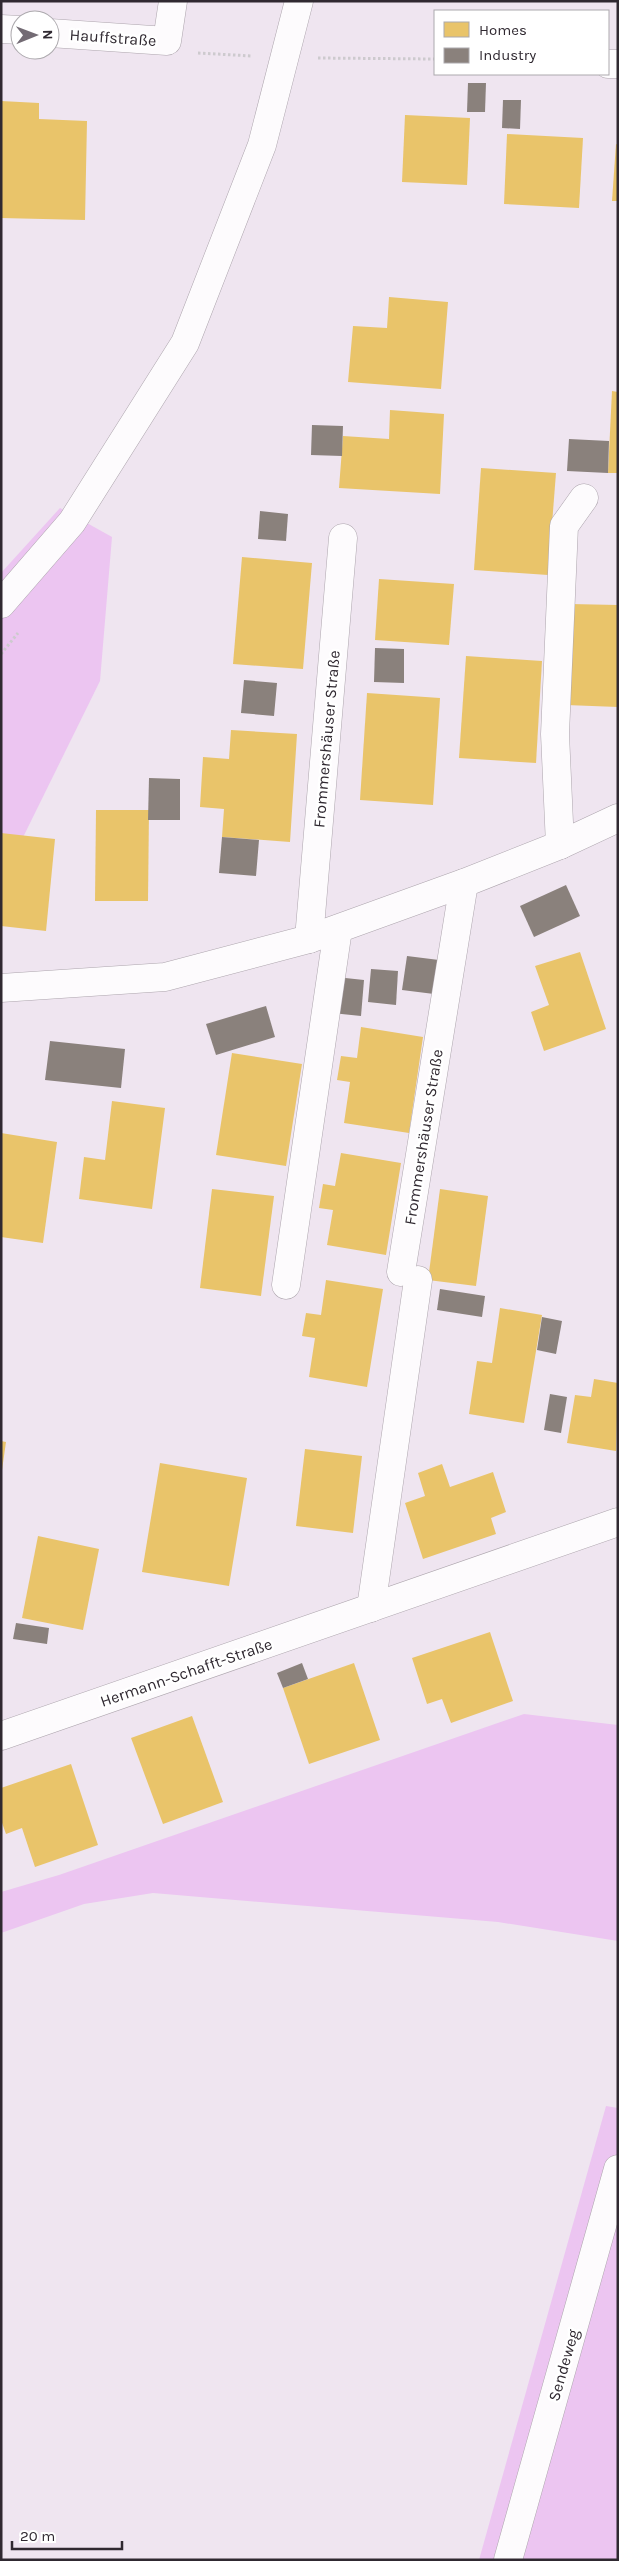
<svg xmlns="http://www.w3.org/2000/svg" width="619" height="2561" font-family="Karla,sans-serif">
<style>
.green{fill:#ecc5f1}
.homes{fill:#e9c46a}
.industry{fill:#8a817c}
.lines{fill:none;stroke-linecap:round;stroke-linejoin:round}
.minor-casing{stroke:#ada5ad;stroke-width:29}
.major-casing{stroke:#ada5ad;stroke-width:29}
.path{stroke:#cdcace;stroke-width:3;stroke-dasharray:2.5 2.5;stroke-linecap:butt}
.minor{stroke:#fdfbfd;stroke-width:28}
.major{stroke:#fdfbfd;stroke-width:28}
.labels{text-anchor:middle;stroke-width:5;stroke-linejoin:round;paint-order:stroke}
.street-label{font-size:16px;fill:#302931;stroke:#fff}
</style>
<rect width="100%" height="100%" fill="#efe5f0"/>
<g class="green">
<polygon points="60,508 112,537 100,681 1,882 1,573"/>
<polygon points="524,1714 618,1725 618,1941 498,1922 153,1893 84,1904 1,1933 1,1892 59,1875"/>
<polygon points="606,2106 618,2108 618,2560 479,2560"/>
</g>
<g class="homes">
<polygon points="1,101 39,103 39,119 87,121 85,220 1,218"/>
<polygon points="405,115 470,118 467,185 402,182"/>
<polygon points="507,134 583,138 579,208 504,204"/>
<polygon points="616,144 618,145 618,201 612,201"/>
<polygon points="389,297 448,302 441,389 348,382 353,326 387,328"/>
<polygon points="612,391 618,392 618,473 608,473"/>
<polygon points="390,410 444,414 440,494 339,488 343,436 389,439"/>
<polygon points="481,468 556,473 548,575 474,570"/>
<polygon points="242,557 312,563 303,669 233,664"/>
<polygon points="379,579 454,584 449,645 375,640"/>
<polygon points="570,604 618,605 618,707 566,705"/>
<polygon points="466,656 542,661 536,763 459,758"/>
<polygon points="367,693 440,698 433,805 360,800"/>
<polygon points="231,730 297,734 290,842 222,837 224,809 200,807 203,757 229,759"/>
<polygon points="96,810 149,810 148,901 95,901"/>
<polygon points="1,833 55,839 46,931 1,926"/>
<polygon points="580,952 606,1029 544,1051 531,1012 549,1005 535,966"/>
<polygon points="361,1027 423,1037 409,1133 344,1123 350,1082 337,1080 341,1056 357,1058"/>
<polygon points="232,1053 302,1064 286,1166 216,1155"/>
<polygon points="112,1101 165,1108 152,1209 79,1199 84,1157 105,1160"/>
<polygon points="1,1133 57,1142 43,1243 1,1237"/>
<polygon points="341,1153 401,1163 386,1255 327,1245 333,1210 319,1208 323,1184 335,1186"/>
<polygon points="212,1189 274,1196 261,1296 200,1288"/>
<polygon points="440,1189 488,1196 476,1286 428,1280"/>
<polygon points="326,1280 383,1289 367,1387 309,1377 315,1338 302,1336 306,1313 321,1315"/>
<polygon points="500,1308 542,1315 524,1423 469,1414 477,1361 492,1363"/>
<polygon points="594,1379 618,1383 616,1451 567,1443 575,1395 591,1397"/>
<polygon points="1,1441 6,1442 2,1470 1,1470"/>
<polygon points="305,1449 362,1456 353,1533 296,1526"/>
<polygon points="160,1463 247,1478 229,1586 142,1572"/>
<polygon points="442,1464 450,1487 493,1472 506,1512 491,1518 496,1534 423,1559 405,1503 425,1496 418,1473"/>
<polygon points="38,1536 99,1549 83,1630 22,1618"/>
<polygon points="490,1632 513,1701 451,1723 442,1699 427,1704 412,1658"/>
<polygon points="354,1663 380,1740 309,1764 283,1688"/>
<polygon points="192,1716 223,1802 163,1824 131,1738"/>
<polygon points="71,1764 98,1845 35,1867 22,1828 6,1834 1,1820 1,1788"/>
</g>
<g class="industry">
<polygon points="468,83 486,83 485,112 467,112"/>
<polygon points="503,100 521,100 520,129 502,128"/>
<polygon points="312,425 343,426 342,456 311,455"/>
<polygon points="569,439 609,441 608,473 567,471"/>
<polygon points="260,511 288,514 286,541 258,539"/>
<polygon points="375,648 404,649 404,683 374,682"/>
<polygon points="244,680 277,683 274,716 241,713"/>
<polygon points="149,778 180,779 180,820 148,820"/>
<polygon points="222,837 259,840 256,876 219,873"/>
<polygon points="566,885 580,916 534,937 520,906"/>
<polygon points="407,956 439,960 434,994 402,990"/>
<polygon points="371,969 398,971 396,1005 368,1002"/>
<polygon points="336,977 364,980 361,1016 332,1013"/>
<polygon points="266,1006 275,1037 216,1055 206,1024"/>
<polygon points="50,1041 125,1049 121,1088 45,1080"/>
<polygon points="440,1289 485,1296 482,1317 437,1310"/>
<polygon points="542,1317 562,1321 556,1354 537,1350"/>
<polygon points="550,1394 567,1397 561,1433 544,1430"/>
<polygon points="16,1623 49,1628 47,1644 13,1639"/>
<polygon points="302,1663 308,1679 283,1688 277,1673"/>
</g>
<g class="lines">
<g class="minor-casing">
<g id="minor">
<polyline points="1,29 20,30"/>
<polyline points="50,33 167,41 173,1"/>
<polyline points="608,64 618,64"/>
<polyline points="560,845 555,734 564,526 584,498"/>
<polyline points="309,939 343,538"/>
<polyline points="1,988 165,977 309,939 464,883 560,845 618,818"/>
<polyline points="401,1272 464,883"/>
<polyline points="286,1285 338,929"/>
<polyline points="371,1608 418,1280"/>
<polyline points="1,1736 618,1522"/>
<polyline points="508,2560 618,2169"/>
</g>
</g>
<g class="major-casing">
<polyline id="major" points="1,604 72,522 185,343 262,145 299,1"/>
</g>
<g class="path">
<polyline points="198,53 252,56"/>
<polyline points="318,58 435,59"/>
<polyline points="1,654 18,633"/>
</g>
<use href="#minor" class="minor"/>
<use href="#major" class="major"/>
</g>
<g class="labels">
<g class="street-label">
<text transform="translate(113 37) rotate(4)" y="6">Hauffstraße</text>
<text transform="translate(326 739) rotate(-85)" y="6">Frommershäuser Straße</text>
<text transform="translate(423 1137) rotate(-81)" y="6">Frommershäuser Straße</text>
<text transform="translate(186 1672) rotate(-19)" y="6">Hermann-Schafft-Straße</text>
<text transform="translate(563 2365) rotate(-74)" y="6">Sendeweg</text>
</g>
</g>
<rect width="619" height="2561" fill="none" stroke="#302931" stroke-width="5"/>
<rect x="434" y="10" width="175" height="65" fill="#ffffff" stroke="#aca9ad"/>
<rect x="444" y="22" width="25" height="15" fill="#e9c46a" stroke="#aca9ad"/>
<text x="479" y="35" font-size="15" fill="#302931">Homes</text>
<rect x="444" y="48" width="25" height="15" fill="#8a817c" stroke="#aca9ad"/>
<text x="479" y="60" font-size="15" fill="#302931">Industry</text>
<g transform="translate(35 35) rotate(89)"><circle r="24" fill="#ffffff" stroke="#aca9ad"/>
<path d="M0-4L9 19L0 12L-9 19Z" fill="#736b74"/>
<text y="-8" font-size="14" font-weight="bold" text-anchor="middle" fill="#302931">N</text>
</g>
<path d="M12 2541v8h110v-8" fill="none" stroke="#302931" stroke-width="2.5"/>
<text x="20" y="2541" font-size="15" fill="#302931" stroke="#ffffff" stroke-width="4" paint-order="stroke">20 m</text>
</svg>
